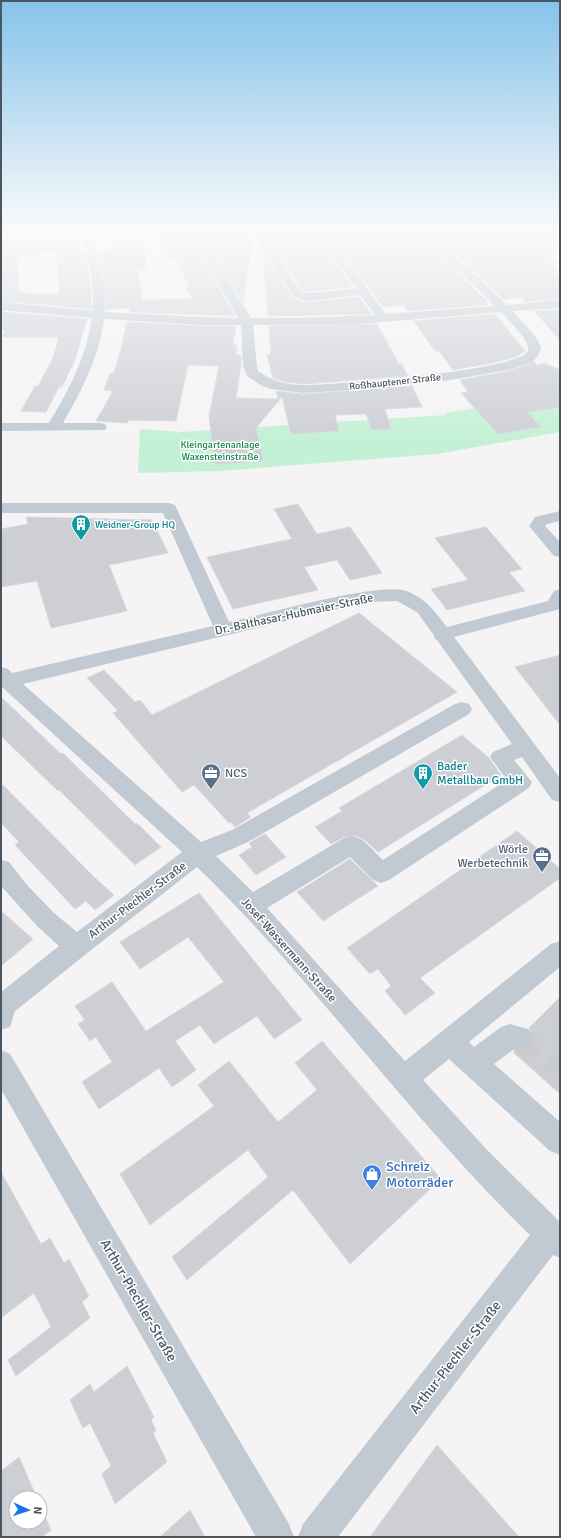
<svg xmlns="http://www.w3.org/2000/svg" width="561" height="1538" font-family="Signika,sans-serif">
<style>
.green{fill:#c3f1d5}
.building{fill:#cdcfd5;stroke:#d7d9de;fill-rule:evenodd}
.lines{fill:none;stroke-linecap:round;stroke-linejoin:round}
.minor-tunnel{stroke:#caccce;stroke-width:25;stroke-dasharray:25 12;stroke-linecap:butt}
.minor{fill:#c1cad2;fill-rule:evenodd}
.labels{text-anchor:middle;stroke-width:3;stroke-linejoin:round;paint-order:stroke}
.far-street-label{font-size:10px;fill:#4a5661;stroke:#fff}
.far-park-label{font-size:10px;fill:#17864f;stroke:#fff}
.far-culture-label{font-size:10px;fill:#0d838f;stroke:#fff;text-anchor:start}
.street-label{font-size:12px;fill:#4a5661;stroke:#fff}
.culture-label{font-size:12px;fill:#0d838f;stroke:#fff;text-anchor:start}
.service-label{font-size:12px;fill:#4e5e75;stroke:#fff;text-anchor:start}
.near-shop-label{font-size:14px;fill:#366cbe;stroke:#fff;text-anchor:start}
.near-street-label{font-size:14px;fill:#4a5661;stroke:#fff}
</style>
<rect width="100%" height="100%" fill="#f5f3f3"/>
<polygon class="green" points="560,394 560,432 437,454 220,471 138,473 140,429 182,432 446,415 445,413"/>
<g class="building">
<polygon points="208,229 249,229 253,236 243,303 198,230"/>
<polygon points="262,229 312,229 353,287 311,291 302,291"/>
<polygon points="325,229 415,229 488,302 485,302 487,305 407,311 403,305 383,307"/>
<polygon points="429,229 538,229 555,245 560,246 560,248 554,249 558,252 546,253 558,264 550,265 559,273 555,273 560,278 560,299 525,302 521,297 504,300"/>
<polygon points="181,231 186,231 235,316 129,312 130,308 106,309 104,279 98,251 113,250 110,238 141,235 148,269 138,270 143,300 192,299 186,288 190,288 176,259 171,260 157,233"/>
<path d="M74,237L75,242H79L81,252H85L87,260L91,289L92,309L1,301V239L17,238V240ZM56,251L59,294L19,293L18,258Z"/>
<polygon points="263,252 292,297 303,302 311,302 359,297 372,314 268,316"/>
<polygon points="560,310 560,340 534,311"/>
<polygon points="1,312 87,319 75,360 62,387 59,387 46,412 21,411 35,386 38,386 53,358 59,337 3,337 5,330 1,330"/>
<polygon points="495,314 525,351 516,357 492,363 453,370 439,351 435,351 414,321"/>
<polygon points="127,322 202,326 236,326 233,345 237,345 236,355 241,355 241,365 236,398 278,399 276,391 303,394 412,386 422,407 385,409 391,429 372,430 366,414 335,415 339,431 291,434 282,397 256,428 263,461 215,464 209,416 219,366 188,365 176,421 129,420 127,423 96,421 113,391 104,390 110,373 114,373 121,349"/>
<polygon points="377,324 399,364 402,364 408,376 304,384 285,382 273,378 267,355 271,354 269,326"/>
<polygon points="535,362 537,366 544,363 560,370 560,407 527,412 541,427 498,434 461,393 468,392 460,380 508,371"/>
<polygon points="298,504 317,534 350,527 382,573 350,580 337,560 304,567 318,590 233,609 207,557 292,539 274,509"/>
<polygon points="26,517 152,520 168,553 109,565 127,611 51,628 37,581 1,587 1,529 28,524"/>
<polygon points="486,527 522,569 509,572 525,591 447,610 431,589 468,580 435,538"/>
<polygon points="359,613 457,692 247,813 251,817 235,827 231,822 229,823 194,785 182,792 113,713 118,711 87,678 104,670 135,702 140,700 152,715"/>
<polygon points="560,655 560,725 515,667"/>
<polygon points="1,697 61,754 63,753 135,824 137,823 161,847 135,865 59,790 58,791 1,736"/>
<polygon points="462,735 489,758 501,775 378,852 366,841 356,836 344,837 331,844 315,827 342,811 339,808"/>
<polygon points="1,783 93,876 114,895 95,910 86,901 75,909 15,845 19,842 1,823"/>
<polygon points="517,831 560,869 560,878 420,978 435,993 405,1015 385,991 391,986 378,969 370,974 347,948"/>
<polygon points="265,834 286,857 256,875 239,855 252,847 249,843"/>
<polygon points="350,859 378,886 323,921 297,892"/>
<polygon points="199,893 302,1020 274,1039 257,1016 214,1044 200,1025 175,1041 196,1070 172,1087 159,1068 99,1109 82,1082 112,1062 96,1037 90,1041 78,1024 85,1020 75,1006 112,982 146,1031 224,982 188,937 140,969 120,942"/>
<polygon points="1,911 33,939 1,966"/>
<polygon points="560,997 560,1094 513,1052 519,1051 529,1048 533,1037 529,1028"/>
<polygon points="322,1041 441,1179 350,1264 293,1190 187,1280 172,1257 268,1177 248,1150 150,1225 120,1174 214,1106 198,1085 229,1061 278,1122 317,1090 295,1063"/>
<polygon points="1,1172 41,1244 50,1238 64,1263 69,1259 89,1296 82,1302 90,1318 16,1376 8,1360 51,1327 34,1293 1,1318"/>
<polygon points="127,1366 154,1417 151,1420 156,1430 153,1433 167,1462 115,1504 102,1474 111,1466 90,1423 83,1428 70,1400 90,1384 94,1392"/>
<polygon points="437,1445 519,1537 370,1537"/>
<polygon points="19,1457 37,1498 16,1498 16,1522 40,1522 40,1505 51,1530 42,1537 1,1537 1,1471"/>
<polygon points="190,1510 205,1537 160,1537"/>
</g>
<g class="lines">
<polyline class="minor-tunnel" points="519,1038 560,1074"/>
<g class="minor">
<polygon points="1,229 79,229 74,232 1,235"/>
<path d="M80,229H90C100,260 105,278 105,312L202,317L238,318L186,229H196L251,318H297L375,315L360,295L311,301H304L293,296L250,229H260L301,292L311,293L356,288L313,229H323L386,314L495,306L416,229H427L507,305L560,300V308L513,311L536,337L541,347L540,352L533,362L508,370L450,380L380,388L303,393L271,389L262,386L247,376L243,366L241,325H202L104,319C99,357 82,390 63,423H100L105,424L107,427L105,430L1,431V423H49C69,390 86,357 92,318L1,310V302L93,311C94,278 89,260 80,229ZM501,312C507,319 532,343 528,351C518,371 332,385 304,385C285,385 273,381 258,371L257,366L253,325L358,324Z"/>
<polygon points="539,229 551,229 560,237 560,245 556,244"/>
<path d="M1,503H169L175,505L229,622C262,615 381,581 407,591C427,600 434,610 447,627L548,601L554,591L560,589V609L454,637L560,778V802L552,800L522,757L514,760L532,782L529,788L389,880L381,883L373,880L350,857L267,908L405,1061L551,944L560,941V967L469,1042L474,1047L501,1027L510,1024L528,1029L532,1038L528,1047L519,1050L514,1049L494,1064L560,1122V1155L550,1151L449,1059L423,1080L489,1152L560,1222V1258L553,1255L338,1537H298L303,1524L530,1235C411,1120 316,982 197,867L86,954L24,1004L15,1011L10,1027L1,1030V992L59,946L38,927L1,886V860L9,862L27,885L54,913L77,932L182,852L1,686V667L8,669L12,673L213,626L163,513H1ZM397,601L417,612L433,634L435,639L437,640L512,744L493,752L490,757L507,780L383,860C371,849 361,832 344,838L253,892L216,856L248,842L469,714L472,709L469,704L462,702L455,704L232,830L201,842L23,684L332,610L369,602Z"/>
<polygon points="560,511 560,521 547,524 545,526 560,542 560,557 554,556 529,526 535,517"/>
<polygon points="1,1050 10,1054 289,1524 294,1537 256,1537 1,1089"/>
</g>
</g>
<linearGradient id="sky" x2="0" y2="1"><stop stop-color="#85c3ea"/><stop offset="0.52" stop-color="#fafafa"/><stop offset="1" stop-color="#fafafa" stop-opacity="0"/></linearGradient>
<rect width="561" height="444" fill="url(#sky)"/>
<defs>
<g id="building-pin" transform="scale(1)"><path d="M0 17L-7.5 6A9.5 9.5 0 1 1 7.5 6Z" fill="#0f9aa8" stroke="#fff"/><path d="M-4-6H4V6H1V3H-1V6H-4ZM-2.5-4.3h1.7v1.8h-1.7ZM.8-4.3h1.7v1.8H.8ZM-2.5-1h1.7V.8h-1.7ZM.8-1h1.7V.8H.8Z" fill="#fff"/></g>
<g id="office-pin" transform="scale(1)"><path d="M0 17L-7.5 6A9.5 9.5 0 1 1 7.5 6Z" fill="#5c6f8a" stroke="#fff"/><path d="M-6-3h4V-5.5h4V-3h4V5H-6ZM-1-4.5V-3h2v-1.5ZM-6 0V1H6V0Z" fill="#fff"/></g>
<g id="shop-pin" transform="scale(1)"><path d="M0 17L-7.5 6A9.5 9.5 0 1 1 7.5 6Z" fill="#3f7fe0" stroke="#fff"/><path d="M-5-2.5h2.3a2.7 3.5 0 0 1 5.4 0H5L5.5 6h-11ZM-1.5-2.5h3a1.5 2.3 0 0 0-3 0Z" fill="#fff"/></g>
</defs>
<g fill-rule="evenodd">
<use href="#building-pin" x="81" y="524"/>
<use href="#office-pin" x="211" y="773"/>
<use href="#building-pin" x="423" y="773"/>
<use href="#office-pin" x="542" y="856"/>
<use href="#shop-pin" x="372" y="1174"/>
</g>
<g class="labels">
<g class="far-street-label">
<text transform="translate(395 381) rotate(-6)" y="4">Roßhauptener Straße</text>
</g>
<g class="far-park-label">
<text x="220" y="448">Kleingartenanlage<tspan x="220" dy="12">Waxensteinstraße</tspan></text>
</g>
<g class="far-culture-label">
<text x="95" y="528">Weidner-Group HQ</text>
</g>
<g class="street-label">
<text transform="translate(294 614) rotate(-12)" y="4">Dr.-Balthasar-Hubmaier-Straße</text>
<text transform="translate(137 900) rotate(-37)" y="4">Arthur-Piechler-Straße</text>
<text transform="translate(289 950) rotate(48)" y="4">Josef-Wassermann-Straße</text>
</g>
<g class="culture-label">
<text x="437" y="770">Bader<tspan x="437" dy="14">Metallbau GmbH</tspan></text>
</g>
<g class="service-label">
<text x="225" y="777">NCS</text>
<text x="528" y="853" text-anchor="end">Wörle<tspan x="528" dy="14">Werbetechnik</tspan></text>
</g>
<g class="near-shop-label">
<text x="386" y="1171">Schreiz<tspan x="386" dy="16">Motorräder</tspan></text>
</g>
<g class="near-street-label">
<text transform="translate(139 1300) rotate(60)" y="5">Arthur-Piechler-Straße</text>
<text transform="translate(455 1357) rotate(-52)" y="5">Arthur-Piechler-Straße</text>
</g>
</g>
<rect width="561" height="1538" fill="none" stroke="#4a5661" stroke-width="4"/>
<g transform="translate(28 1510) rotate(93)"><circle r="19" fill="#ffffff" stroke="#b7bbc0"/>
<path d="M0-3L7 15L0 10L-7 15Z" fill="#1a73e8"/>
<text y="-6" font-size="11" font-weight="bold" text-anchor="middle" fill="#4a5661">N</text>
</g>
</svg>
